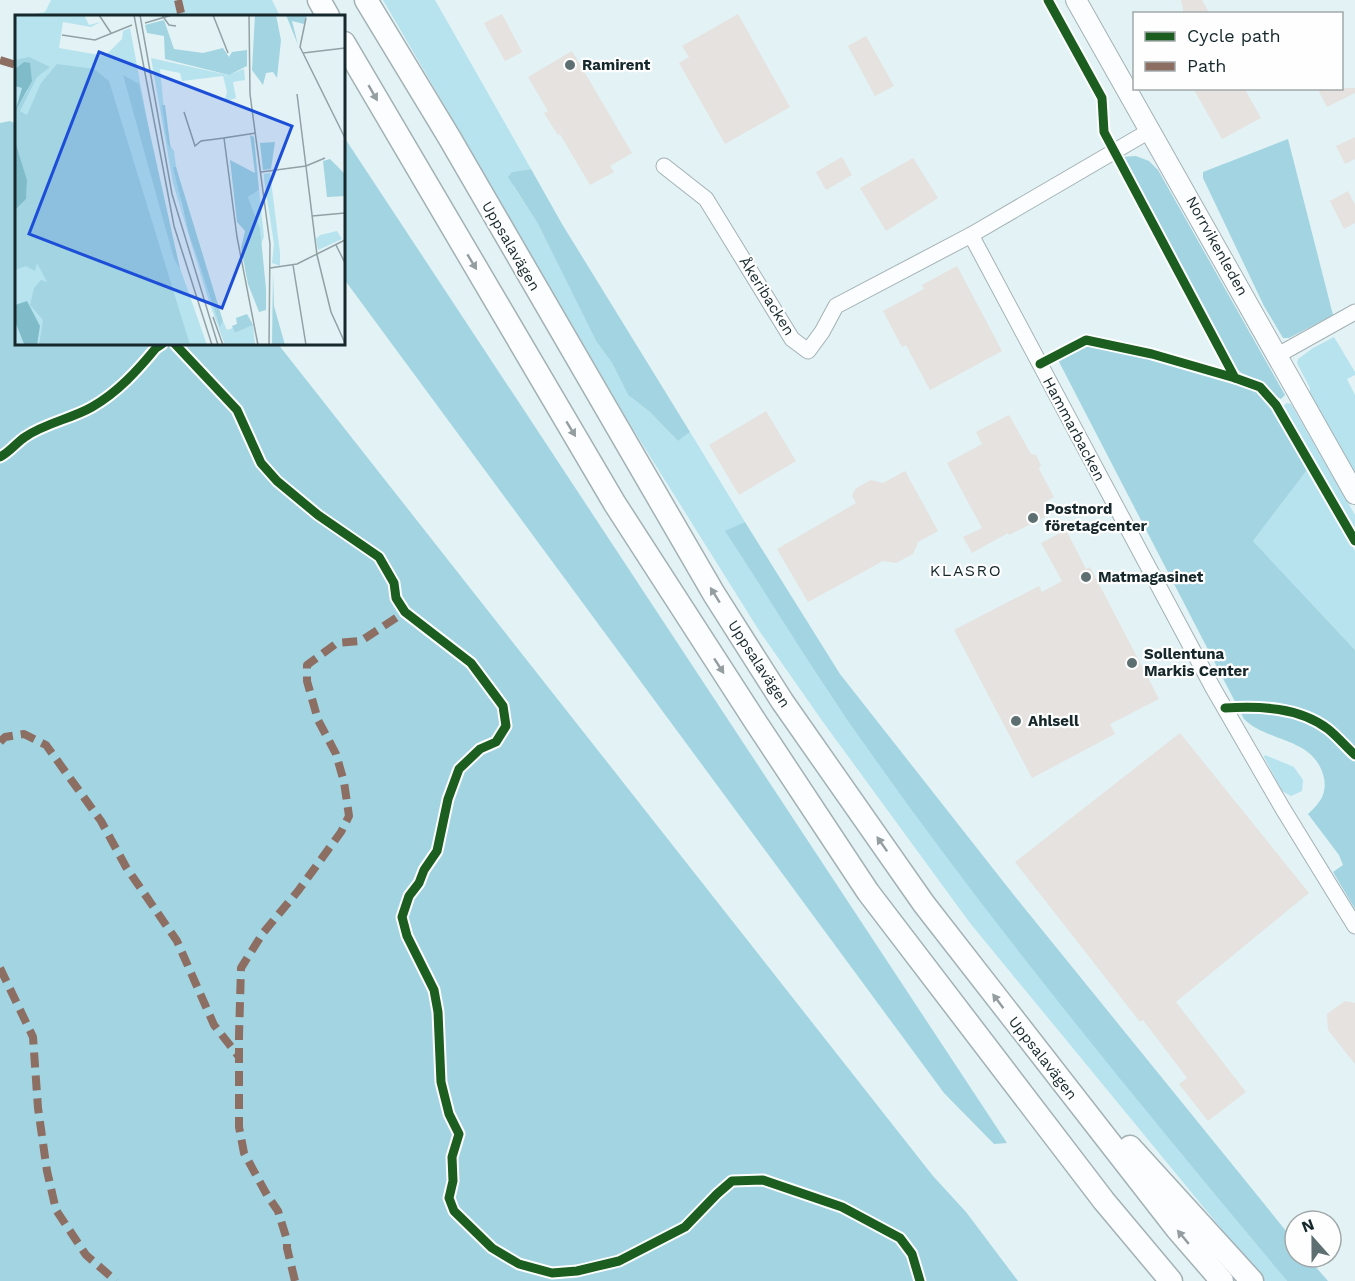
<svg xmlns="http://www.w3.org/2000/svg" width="1355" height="1281" font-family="'Work Sans',sans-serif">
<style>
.green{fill:#b6e3ee}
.forest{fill:#a2d4e1}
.building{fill:#e5e2df}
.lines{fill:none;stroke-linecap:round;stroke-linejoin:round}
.minor-casing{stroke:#a3b1b5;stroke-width:17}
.major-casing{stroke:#a3b1b5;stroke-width:22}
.highway-casing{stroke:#a3b1b5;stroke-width:25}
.minor{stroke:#fbfdfe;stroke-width:15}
.major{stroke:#fbfdfe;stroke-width:20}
.highway{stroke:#fbfdfe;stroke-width:22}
.quiet{stroke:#8d6e63;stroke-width:8;stroke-dasharray:15 8;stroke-linecap:butt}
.cycleway-casing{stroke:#fdfefd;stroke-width:13}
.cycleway{stroke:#1b5e20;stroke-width:9}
.oneway{fill:#949da0}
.poi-dot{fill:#5e6f72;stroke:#fdfefd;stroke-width:2}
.labels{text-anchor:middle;stroke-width:4.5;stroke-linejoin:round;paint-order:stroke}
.poi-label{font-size:15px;font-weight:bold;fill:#16282c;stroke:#fdfefd;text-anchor:start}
.street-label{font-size:15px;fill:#16282c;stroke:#fdfefd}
.neighbourhood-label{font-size:16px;letter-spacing:1.5px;fill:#16282c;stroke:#fdfefd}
.inset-road{fill:none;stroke:#91a1a5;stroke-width:1.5}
.view{fill:#1d4ed8;fill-opacity:0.15;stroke:#1d4ed8;stroke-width:3}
.inset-edge{fill:none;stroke:#16282c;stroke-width:3}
</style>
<rect width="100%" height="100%" fill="#e3f2f5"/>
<g class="green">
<polygon points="51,0 272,0 280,16 23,16 45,12"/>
<path d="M383,0H435L531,169L512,172L514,187L538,224L596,341L612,363L628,395L650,412L678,441L690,432L745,522L726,532C771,601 814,673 862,741C995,928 1140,1105 1287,1281H1264L1261,1277L970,923L823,722L760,632L631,426Z"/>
<polygon points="1334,337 1355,372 1355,375 1347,379 1355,395 1355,475 1310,394 1310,388 1297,363 1298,359 1313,348"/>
<polygon points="1287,403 1291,404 1355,515 1355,533 1282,409 1283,406"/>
<polygon points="1307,470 1314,479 1355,551 1355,650 1253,541"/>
<polygon points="1265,755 1294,767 1303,780 1302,791 1291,796 1282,791 1264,757"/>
</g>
<g class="forest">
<polygon points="10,121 16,124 16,344 278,344 933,1176 966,1212 1018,1281 0,1281 0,123"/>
<polygon points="344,137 1007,1143 994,1144 944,1093 344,279"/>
<polygon points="1288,139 1333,315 1289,338 1283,338 1264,306 1203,178 1203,172"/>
<path d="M1136,156L1149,161L1158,170L1285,395L1281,399C1273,396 1270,387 1263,382C1254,377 1244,376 1236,369L1122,157Z"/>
<polygon points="531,169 562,224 690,432 678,441 650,412 628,395 612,363 596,341 538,224 508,177 512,172"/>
<path d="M1086,340L1152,354L1235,378L1260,387L1307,470L1253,541L1355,650V909L1333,872L1343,865L1339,855L1308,814C1320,803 1327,794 1324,778C1315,737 1268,743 1244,719L1056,356Z"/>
<path d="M745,522L840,674L1013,894L1295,1242V1257H1307L1328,1281H1287C1140,1105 994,928 862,741C814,673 771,601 725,531Z"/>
</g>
<g class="building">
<polygon points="1181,0 1202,0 1210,14 1184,14"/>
<polygon points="502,14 522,52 505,61 484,23"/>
<polygon points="738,14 790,107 725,144 679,63 689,57 682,46"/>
<polygon points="866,36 894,86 875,96 848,46"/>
<polygon points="572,51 632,153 610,166 614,172 590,185 560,134 558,135 544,113 548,111 528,77"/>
<polygon points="1193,88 1244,88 1261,118 1222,139"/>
<polygon points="1317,88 1355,88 1355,93 1327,107"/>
<polygon points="1355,137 1355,159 1345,164 1336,146"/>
<polygon points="842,157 852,175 826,190 816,172"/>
<polygon points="913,158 938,198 886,231 860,188"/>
<polygon points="1348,191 1355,205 1355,223 1344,229 1330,201"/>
<polygon points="957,266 1002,351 930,390 906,345 902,347 883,311 924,289 922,285"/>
<polygon points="766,411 796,461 739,495 709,445"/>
<polygon points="1009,415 1031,454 1036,455 1041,465 1039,469 1054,497 1047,501 1053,513 1009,535 1008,533 972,553 963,537 982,528 947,463 982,444 976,432"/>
<polygon points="905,471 938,531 918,542 913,554 896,563 883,561 808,602 777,549 856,503 852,496 855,489 871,480 883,483"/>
<polygon points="1066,530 1086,569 1090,567 1159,699 1110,724 1115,734 1032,778 954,630 1039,586 1042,592 1062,581 1041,543"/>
<polygon points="1180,733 1309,893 1176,1002 1246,1092 1208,1121 1179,1084 1187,1078 1143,1020 1140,1022 1015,862"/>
<polygon points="1345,1001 1355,1003 1355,1064 1328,1030 1327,1014"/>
</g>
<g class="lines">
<g class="minor-casing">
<g id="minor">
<polyline points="1151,130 971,235 1213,688 1283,809 1355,926"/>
<polyline points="664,166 706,199 792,339 808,351 822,332 836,306 971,235"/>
<polyline points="1278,355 1355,312"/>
</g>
</g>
<g class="major-casing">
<polyline id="major" points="1076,0 1355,494"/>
</g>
<g class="highway-casing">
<g id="highway">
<polyline points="319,0 328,16"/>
<polyline points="366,0 449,137 714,594 782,701 924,904 1177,1229 1222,1281"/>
<polyline points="344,43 615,504 755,721 868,892 1104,1201 1171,1281"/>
<polyline points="1130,1147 1252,1281"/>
</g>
</g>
<use href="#minor" class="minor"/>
<use href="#major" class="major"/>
<use href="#highway" class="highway"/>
<g class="quiet">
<polyline points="178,0 181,13"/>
<polyline points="0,60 16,65"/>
<polyline points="0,742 5,737 24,734 46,745 101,821 126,867 177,941 214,1025 240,1058"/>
<polyline points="0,968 33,1037 38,1108 47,1171 56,1210 86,1255 116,1281"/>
<polyline points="295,1281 287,1248 287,1240 278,1211 267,1195 244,1153 239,1127 239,1036 241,968 263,933 298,891 341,832 349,816 344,782 336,754 318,720 307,681 307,665 337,643 361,641 405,612"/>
</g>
<g class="cycleway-casing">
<g id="cycleway">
<polyline points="1048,0 1102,98 1104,132 1235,378 1260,387 1276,405 1355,541"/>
<polyline points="175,344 237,410 261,463 277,481 318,515 379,557 394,583 396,598 405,612 471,663 503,706 506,726 496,742 480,749 459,769 448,799 437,851 424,870 419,883 409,896 402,917 407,936 434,990 438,1012 441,1082 449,1114 459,1134 452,1157 453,1181 449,1198 454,1211 492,1248 519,1264 552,1273 577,1271 619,1261 685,1227 717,1194 732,1181 763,1180 842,1207 900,1238 912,1254 920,1281"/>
<polyline points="1040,364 1086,340 1152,354 1235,378"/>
<path d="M0,457C10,452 16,443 25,437C45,423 71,419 92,407C118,392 137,371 156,348L162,344"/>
<path d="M1225,708C1260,706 1299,707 1328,729C1338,737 1346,747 1355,755"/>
</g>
</g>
<use href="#cycleway" class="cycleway"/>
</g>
<defs><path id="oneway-solid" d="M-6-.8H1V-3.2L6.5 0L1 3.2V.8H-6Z" transform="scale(1.5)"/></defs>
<g class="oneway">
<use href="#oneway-solid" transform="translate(373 93) rotate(60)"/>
<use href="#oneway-solid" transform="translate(472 262) rotate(59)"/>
<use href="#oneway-solid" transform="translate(571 429) rotate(59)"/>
<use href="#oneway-solid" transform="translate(715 595) rotate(-122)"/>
<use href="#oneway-solid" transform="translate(719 666) rotate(57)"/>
<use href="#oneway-solid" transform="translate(882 844) rotate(-125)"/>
<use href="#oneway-solid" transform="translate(998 1001) rotate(-127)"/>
<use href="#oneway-solid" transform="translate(1183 1237) rotate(-130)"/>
</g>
<g class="poi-dot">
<circle cx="570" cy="65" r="6"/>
<circle cx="1033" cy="518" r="6"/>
<circle cx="1086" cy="577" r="6"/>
<circle cx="1132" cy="663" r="6"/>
<circle cx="1016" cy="721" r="6"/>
</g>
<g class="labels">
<g class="poi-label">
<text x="582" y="70">Ramirent</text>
<text x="1045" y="514">Postnord<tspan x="1045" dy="17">företagcenter</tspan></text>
<text x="1098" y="582">Matmagasinet</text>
<text x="1144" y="659">Sollentuna<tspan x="1144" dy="17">Markis Center</tspan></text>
<text x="1028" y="726">Ahlsell</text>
</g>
<g class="street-label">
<text transform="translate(511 246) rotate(60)" y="5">Uppsalavägen</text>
<text transform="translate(1217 246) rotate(61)" y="5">Norrvikenleden</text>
<text transform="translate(767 296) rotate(58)" y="5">Åkeribacken</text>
<text transform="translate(1074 429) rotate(62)" y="5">Hammarbacken</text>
<text transform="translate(759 664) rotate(57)" y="5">Uppsalavägen</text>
<text transform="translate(1043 1058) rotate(52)" y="5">Uppsalavägen</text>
</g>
<g class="neighbourhood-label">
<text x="966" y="576">KLASRO</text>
</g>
</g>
<g transform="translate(15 15)">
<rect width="330" height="330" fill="#e3f2f5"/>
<path d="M0,0H69L74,10L86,7L76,12L48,7L44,33L90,41L107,24L108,16L115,13L145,175L165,253L192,330H0ZM136,43L213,60L229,54L230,65L218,67L221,83L209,87L212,77L208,61L167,66L165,58L145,54L152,127L159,136L166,189L182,244L205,311L208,306L212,315L218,313L220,318L238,310L240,330H210L194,287L158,168ZM255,158L265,238V251L257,248L259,229L249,164V159ZM244,175L249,222L246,229L245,213L233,182ZM322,216L327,224L303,235L301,224L305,220Z" fill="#b6e3ee"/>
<path d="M240,0H261L266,25L262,63L258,57L251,58L248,70L237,55ZM271,0H292L289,9L277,6L283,30ZM149,5L159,34L188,38L208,33L214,42L217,37L232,35V51L214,60L150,44L149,21L132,18L130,10ZM14,42L35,52L22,62L5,96L12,100L26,68L42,49L79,54L94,66L175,330H24L28,305L15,290L19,273L26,265L32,267L22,248L20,256L11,251L0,255V195L11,184L12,165L0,126V97L13,75L9,47L0,54V45ZM108,60L124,69L165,254L159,244ZM147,90H150L156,136L152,127ZM235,120L239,122L244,175L233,182L245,213L251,274V295L244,297L233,269L226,233L230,216L222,207L215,145L240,158ZM260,127L256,154L248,155L245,128ZM315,144L330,159V181L312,182L308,146ZM158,152H161L208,306L205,312L174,219ZM258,258L259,291L270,330H257ZM232,299L238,310L220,318L217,311L222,309L221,303Z" fill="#a2d4e1"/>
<path d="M9,47L15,48L17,66L0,97L7,73L0,71V54ZM0,126L12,165L11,184L0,195ZM12,286L25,311L22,330L9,329L0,306V290Z" fill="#80bbca"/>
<path class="inset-road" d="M84,0L96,18M119,0L159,211L197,330M125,0L157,179L203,330M147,0L154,10L161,11M198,0L213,38M234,0L235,79L255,229L254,330M291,3L285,32L330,123M130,8L157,0M47,20L80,25L117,10M288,38L330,33M282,79L302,240L316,297L330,328M169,97L180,131L186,126L209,123M241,118L209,123L222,222L243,330M246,157L291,151L310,143M297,201L330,198M321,230L330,248M278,250L291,330M255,253L282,249L330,225M198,302L208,330"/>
<path class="view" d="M84,37L277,111L207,293L14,219Z"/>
<rect width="330" height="330" class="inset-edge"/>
</g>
<rect x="1133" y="12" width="210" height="78" fill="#fdfefd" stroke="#a1a8a9" stroke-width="1.5"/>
<rect x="1145" y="32" width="30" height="9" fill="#1b5e20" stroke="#a1a8a9" stroke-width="1.5"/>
<text x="1187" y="42" font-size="18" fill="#16282c">Cycle path</text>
<rect x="1145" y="62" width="30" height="9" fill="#8d6e63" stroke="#a1a8a9" stroke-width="1.5"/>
<text x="1187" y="72" font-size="18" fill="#16282c">Path</text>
<g transform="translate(1313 1239) rotate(339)"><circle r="28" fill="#fdfefd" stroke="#a1a8a9" stroke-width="1.5"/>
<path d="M0-4.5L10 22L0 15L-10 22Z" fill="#5e6f72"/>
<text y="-9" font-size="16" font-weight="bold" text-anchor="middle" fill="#16282c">N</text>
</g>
</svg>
